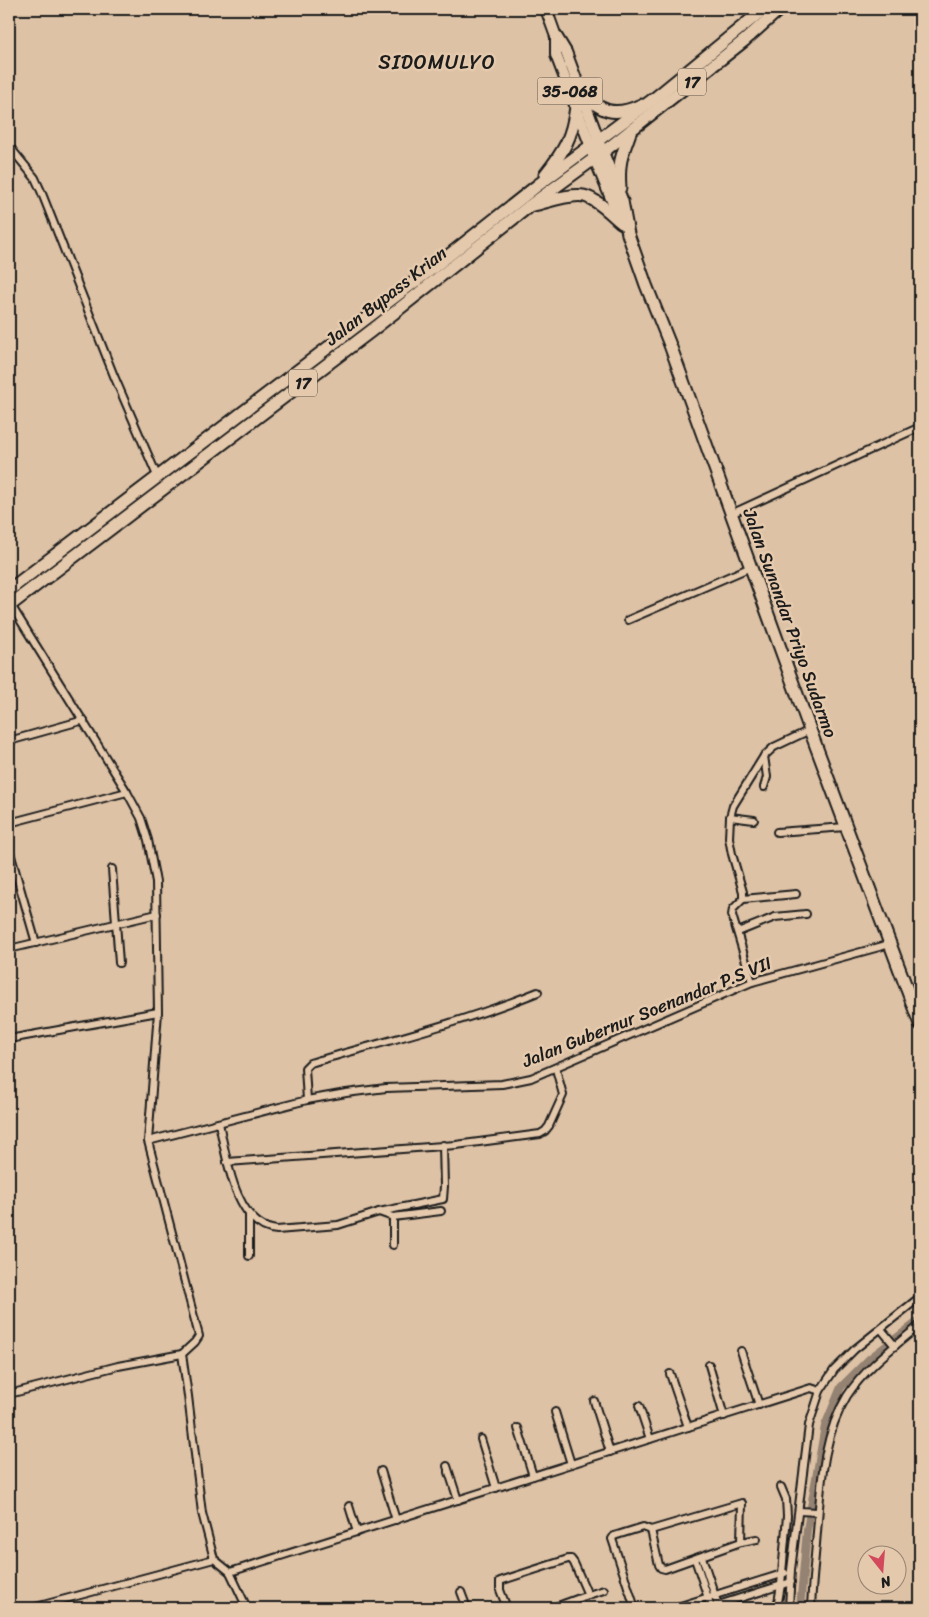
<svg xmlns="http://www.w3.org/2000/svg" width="929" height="1617" font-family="Sriracha,sans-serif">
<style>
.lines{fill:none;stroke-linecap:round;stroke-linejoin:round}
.canal{stroke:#948272;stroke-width:8}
.street-casing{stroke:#1c1c1c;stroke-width:10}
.primary-casing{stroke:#1c1c1c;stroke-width:14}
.highway-casing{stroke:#1c1c1c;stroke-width:15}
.street{stroke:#e5c9ac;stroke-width:6}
.primary{stroke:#e5c9ac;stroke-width:10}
.highway{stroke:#e5c9ac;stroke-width:11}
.labels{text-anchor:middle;stroke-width:5;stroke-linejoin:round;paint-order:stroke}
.shield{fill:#e5c9ac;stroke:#585047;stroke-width:1}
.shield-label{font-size:16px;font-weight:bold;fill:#1c1c1c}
.street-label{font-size:18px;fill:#1c1c1c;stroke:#e5c9ac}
.quarter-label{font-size:20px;letter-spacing:1px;fill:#1c1c1c;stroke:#e5c9ac}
</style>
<rect width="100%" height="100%" fill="#ddc2a6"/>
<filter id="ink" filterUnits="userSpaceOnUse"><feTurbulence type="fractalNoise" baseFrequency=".02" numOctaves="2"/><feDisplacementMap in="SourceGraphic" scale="10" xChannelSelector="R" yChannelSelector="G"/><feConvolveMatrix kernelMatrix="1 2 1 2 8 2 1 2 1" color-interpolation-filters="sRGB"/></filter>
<g filter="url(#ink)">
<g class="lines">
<polyline class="canal" points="800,1608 807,1530 825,1426 841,1387 869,1359 920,1320"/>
<g class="street-casing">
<g id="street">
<polyline points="9,146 35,178 41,191 114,376 158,478"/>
<polyline points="731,514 920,427"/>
<polyline points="9,602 127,792 141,818 148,840 156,882 158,1012 148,1141 199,1336 195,1342 182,1354 188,1396 202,1513 214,1559 230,1572 247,1608"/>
<polyline points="628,620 751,567"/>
<polyline points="9,741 84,720"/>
<polyline points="764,756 767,777 764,787"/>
<polyline points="730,817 754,820"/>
<polyline points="9,823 127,792"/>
<polyline points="777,832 846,827"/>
<polyline points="9,849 36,943"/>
<polyline points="112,869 119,963"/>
<polyline points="743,899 796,894"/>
<polyline points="738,932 775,917 806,914"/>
<polyline points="9,949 157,914"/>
<polyline points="752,982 732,915 733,909 743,899 743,892 732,854 729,838 730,817 733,806 764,756 774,747 810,730"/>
<polyline points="9,1039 158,1012"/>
<path d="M307,1100L305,1068L310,1063C387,1041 464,1022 538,992"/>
<path d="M219,1123C226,1155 235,1227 277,1230L338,1225L379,1212L393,1217L441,1211"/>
<polyline points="148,1141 307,1100 346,1093 386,1088 502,1084 531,1078 752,982 890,944"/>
<polyline points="227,1162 456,1145 540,1134 545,1131 549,1126 563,1095 556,1069"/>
<polyline points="379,1212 443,1199 444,1186 443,1145"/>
<polyline points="249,1215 249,1256"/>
<polyline points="393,1245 393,1217"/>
<polyline points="881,1329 895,1346"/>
<polyline points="741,1351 759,1405"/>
<polyline points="709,1365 724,1416"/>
<polyline points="670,1374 688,1427"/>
<polyline points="9,1394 118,1366 182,1354"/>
<polyline points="594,1401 610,1452"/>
<polyline points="639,1406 650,1439"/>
<polyline points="555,1412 571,1464"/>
<polyline points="518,1428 533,1476"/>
<polyline points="481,1439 496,1488"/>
<polyline points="447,1466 458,1500"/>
<polyline points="381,1471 396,1520"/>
<polyline points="349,1506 357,1532"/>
<polyline points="799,1511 818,1512"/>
<polyline points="651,1530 659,1565 661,1568 665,1569 741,1542 757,1539"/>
<polyline points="695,1559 711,1607 715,1607 718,1605 702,1557"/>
<polyline points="230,1572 811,1388 820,1391"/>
<polyline points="461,1592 467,1608"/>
<polyline points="715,1606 791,1582"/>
<polyline points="555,1607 588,1595"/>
<polyline points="32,1608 214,1559"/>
<polyline points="507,1608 500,1590 500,1581 568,1559 571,1559 574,1563 588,1595 604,1590"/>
<polyline points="635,1608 612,1539 614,1536 643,1527 651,1530 742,1503 741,1542"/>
<polyline points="674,1608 785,1573"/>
<polyline points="777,1608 781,1585 787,1516 786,1499 781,1487"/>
<polyline points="789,1608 791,1570 809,1425 820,1391 834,1370 855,1349 920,1297"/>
<path d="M811,1608C812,1583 815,1558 817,1532C821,1487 822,1437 847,1396C864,1369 896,1345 920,1325"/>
</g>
</g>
<g class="primary-casing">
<g id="primary">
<polyline points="546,9 555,34 566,52 599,141"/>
<polyline points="556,37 556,55 591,147"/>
</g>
</g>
<g class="highway-casing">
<g id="highway">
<path d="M580,92C601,111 613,118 641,105"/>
<polyline points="600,146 622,201 628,234 646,285 670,345 810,730 920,1024"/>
<polyline points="592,151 620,219"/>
<path d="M545,175C564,151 572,138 576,107"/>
<path d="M620,188C618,161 622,155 631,130"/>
<path d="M534,205C547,202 571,193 584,196C597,199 611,214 622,223"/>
<polyline points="9,590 434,267 538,185 655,98 764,9"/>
<polyline points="9,606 371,331 528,207 602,153 745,40 780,9"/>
</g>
</g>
<use href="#street" class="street"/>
<use href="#primary" class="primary"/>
<use href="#highway" class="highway"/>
</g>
</g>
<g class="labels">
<g class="shield">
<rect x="678" y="68.5" width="28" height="27" rx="4"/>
<rect x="537.5" y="77.5" width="65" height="27" rx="4"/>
<rect x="289" y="369.5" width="28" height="27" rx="4"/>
</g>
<g class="shield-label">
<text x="692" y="88">17</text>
<text x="570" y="97">35-068</text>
<text x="303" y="389">17</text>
</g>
<g class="street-label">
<text transform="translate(386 296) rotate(-38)" y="6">Jalan Bypass Krian</text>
<text transform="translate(790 623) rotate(70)" y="6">Jalan Sunandar Priyo Sudarmo</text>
<text transform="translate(647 1012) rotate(-22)" y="6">Jalan Gubernur Soenandar P.S VII</text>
</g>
<g class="quarter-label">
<text x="437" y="69">SIDOMULYO</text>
</g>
</g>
<rect width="929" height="1617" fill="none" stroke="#e5c9ac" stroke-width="30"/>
<rect x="15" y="15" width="899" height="1587" fill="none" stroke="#1c1c1c" stroke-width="2" filter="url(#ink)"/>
<g transform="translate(882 1570) rotate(163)"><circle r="24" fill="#e5c9ac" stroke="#958472"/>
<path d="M0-4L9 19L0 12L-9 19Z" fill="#d1495b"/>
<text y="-8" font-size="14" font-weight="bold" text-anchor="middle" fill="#1c1c1c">N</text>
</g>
</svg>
